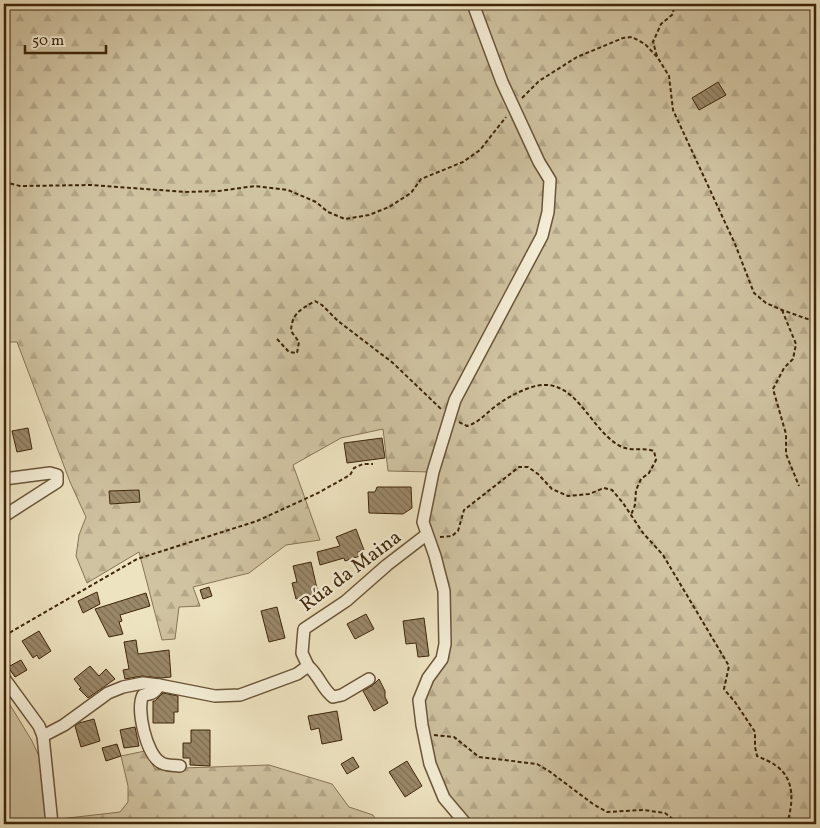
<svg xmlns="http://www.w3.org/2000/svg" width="820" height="828" font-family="Vollkorn,serif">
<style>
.green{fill:#d0c3a1;stroke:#877456}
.forest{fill:url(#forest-firs);stroke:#877456}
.building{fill:url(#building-back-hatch);stroke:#3e260a}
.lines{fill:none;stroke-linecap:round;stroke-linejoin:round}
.minor-casing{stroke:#6a5538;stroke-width:14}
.path{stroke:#3e260a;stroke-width:2;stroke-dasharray:4 2.5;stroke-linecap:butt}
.minor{stroke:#f4edd6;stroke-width:11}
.labels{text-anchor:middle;stroke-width:4.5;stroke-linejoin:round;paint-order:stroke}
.street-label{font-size:20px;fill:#3e260a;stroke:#f4edd6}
</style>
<defs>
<pattern id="forest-firs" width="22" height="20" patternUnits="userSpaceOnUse" patternTransform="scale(1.25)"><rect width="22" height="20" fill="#d0c3a1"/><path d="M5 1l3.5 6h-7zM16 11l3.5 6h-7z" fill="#b4a789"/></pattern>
<pattern id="building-back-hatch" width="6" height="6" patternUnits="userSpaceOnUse" patternTransform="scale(1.25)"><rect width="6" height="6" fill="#9a8869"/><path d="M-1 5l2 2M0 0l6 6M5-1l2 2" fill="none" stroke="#7f6f55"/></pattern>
</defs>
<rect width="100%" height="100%" fill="#eee3c0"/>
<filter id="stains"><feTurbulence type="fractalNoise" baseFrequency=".004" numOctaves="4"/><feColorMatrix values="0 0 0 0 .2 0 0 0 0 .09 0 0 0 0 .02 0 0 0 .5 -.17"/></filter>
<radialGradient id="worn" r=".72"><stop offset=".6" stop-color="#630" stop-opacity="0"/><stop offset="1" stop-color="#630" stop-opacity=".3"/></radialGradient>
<polygon class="green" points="4,695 32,741 46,771 52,824 4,824"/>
<g class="forest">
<polygon points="4,4 816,4 816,824 466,824 444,798 419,700 442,659 444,591 423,522 432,472 388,471 383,429 341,438 293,465 320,540 286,545 249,573 193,587 200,606 179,607 175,639 162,640 139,552 87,583 76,556 79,535 86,517 70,482 17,342 4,342"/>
<polygon points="145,751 155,769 269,765 332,784 349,807 373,815 378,824 52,824 51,820 120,812 128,802 128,786 121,756"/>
</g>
<g class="building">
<polygon points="718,82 726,95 699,110 692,98"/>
<polygon points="28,428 32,449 17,452 12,431"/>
<polygon points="382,438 385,458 347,463 344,443"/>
<polygon points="377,487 411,487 412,508 403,514 369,513 368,492 375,492"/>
<polygon points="139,490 140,502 110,504 109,491"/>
<polygon points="356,529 364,550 358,552 360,556 345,561 344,558 320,565 317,552 340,546 336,537"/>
<polygon points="311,562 318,593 296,599 292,583 297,582 293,566"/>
<polygon points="209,587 212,596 203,599 200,590"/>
<polygon points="97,592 100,604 83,613 78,601"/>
<polygon points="146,593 150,606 120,615 122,621 119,622 123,634 109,637 95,609"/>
<polygon points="277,607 285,638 269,642 261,611"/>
<polygon points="366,614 374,629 355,639 347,624"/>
<polygon points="424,618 429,656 418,657 416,643 406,644 403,621"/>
<polygon points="39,631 51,651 39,659 37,655 33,658 22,641"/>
<polygon points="136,640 138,654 169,650 171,677 161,678 142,676 125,679 123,670 129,669 124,642"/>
<polygon points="21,660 27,670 15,677 8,667"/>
<polygon points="90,666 99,676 106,669 115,679 88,698 79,689 81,688 74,679"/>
<polygon points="379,679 385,691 385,697 388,703 374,711 363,691 373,685"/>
<polygon points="163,693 178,696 178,712 174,712 174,723 153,723 153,701 155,701"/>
<polygon points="337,711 342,740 322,744 319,728 311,730 308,716"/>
<polygon points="94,719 100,741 81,747 75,726 79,723"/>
<polygon points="135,727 139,746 124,748 120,730"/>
<polygon points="191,730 210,730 210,766 190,765 190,758 183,758 183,743 191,743"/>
<polygon points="117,744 121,756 106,761 102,748"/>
<polygon points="353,757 359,767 347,774 341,764"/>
<polygon points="407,761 422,786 405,797 389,772"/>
</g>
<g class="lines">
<g class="minor-casing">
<g id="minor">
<polyline points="4,479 50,473 57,475 57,482 4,516"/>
<path d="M308,666C319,675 322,689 333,697L342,695L369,679"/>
<polyline points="4,678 39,726 43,736 52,824"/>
<path d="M159,685C155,693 152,694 143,695C136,709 146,753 160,762C165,766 173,765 180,766"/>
<polyline points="43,736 64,725 108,693 123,687 143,683 159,685 215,696 240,695 297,674 308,666 302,653 304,629 346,601 387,565 426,535"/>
<polyline points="466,824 444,798 430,764 422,725 419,700 428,678 442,659 445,644 444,591 435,556 423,522 433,472 455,400 542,236 548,212 550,180 539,162 502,82 473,4"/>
</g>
</g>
<g class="path">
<polyline points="657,56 653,42 661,24 673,14 674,5 671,4"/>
<polyline points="522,98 539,81 577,57 623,38 632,37 645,44 658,58 669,76 673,110 735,244 754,293 766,303 782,310 816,322"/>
<polyline points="4,182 20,186 92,185 185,192 219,191 255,186 288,190 316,202 328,212 345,219 369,215 389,207 411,193 421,179 463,162 480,150 506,117"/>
<polyline points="782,310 796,344 793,359 784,368 773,389 786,434 786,454 799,486"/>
<path d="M277,339L289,352L297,353L299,342L291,331C292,313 300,310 315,301L322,305L338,321L393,363L441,409"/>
<path d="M459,422L467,426C478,423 483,416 492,409C503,400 515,393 529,388C575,371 588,429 620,446C631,452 643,447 654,451L656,460L649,473L641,479L636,490L635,505L631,515"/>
<path d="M440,537L452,536L458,531L464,510L519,467H528L538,474L552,489L568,496L589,494L604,488L612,490L623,503L643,533L663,555L729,666L724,689L735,702L755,732V747L757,756C763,759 770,761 775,765C796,779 793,803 787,824"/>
<polyline points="4,636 137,559 257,521 318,493 350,475 354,468 363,464 373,464"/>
<polyline points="434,735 454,737 479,757 537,764 549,771 593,804 607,812 643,810 665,813 674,820 686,824"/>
</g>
<use href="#minor" class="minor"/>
</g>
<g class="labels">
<g class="street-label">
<text transform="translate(350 570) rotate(-37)" y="7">Rúa da Maina</text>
</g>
</g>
<rect width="820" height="828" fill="none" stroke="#eee3c0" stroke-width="20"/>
<rect x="5" y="5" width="810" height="818" fill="none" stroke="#3e260a" stroke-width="2.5"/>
<rect x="10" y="10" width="800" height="808" fill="none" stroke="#3e260a"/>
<path d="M25 45v8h81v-8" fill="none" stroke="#3e260a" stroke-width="2.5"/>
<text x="32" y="45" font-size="15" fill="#3e260a" stroke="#f4edd6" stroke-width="4" paint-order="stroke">50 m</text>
<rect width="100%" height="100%" filter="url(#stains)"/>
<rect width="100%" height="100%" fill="url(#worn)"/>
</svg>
